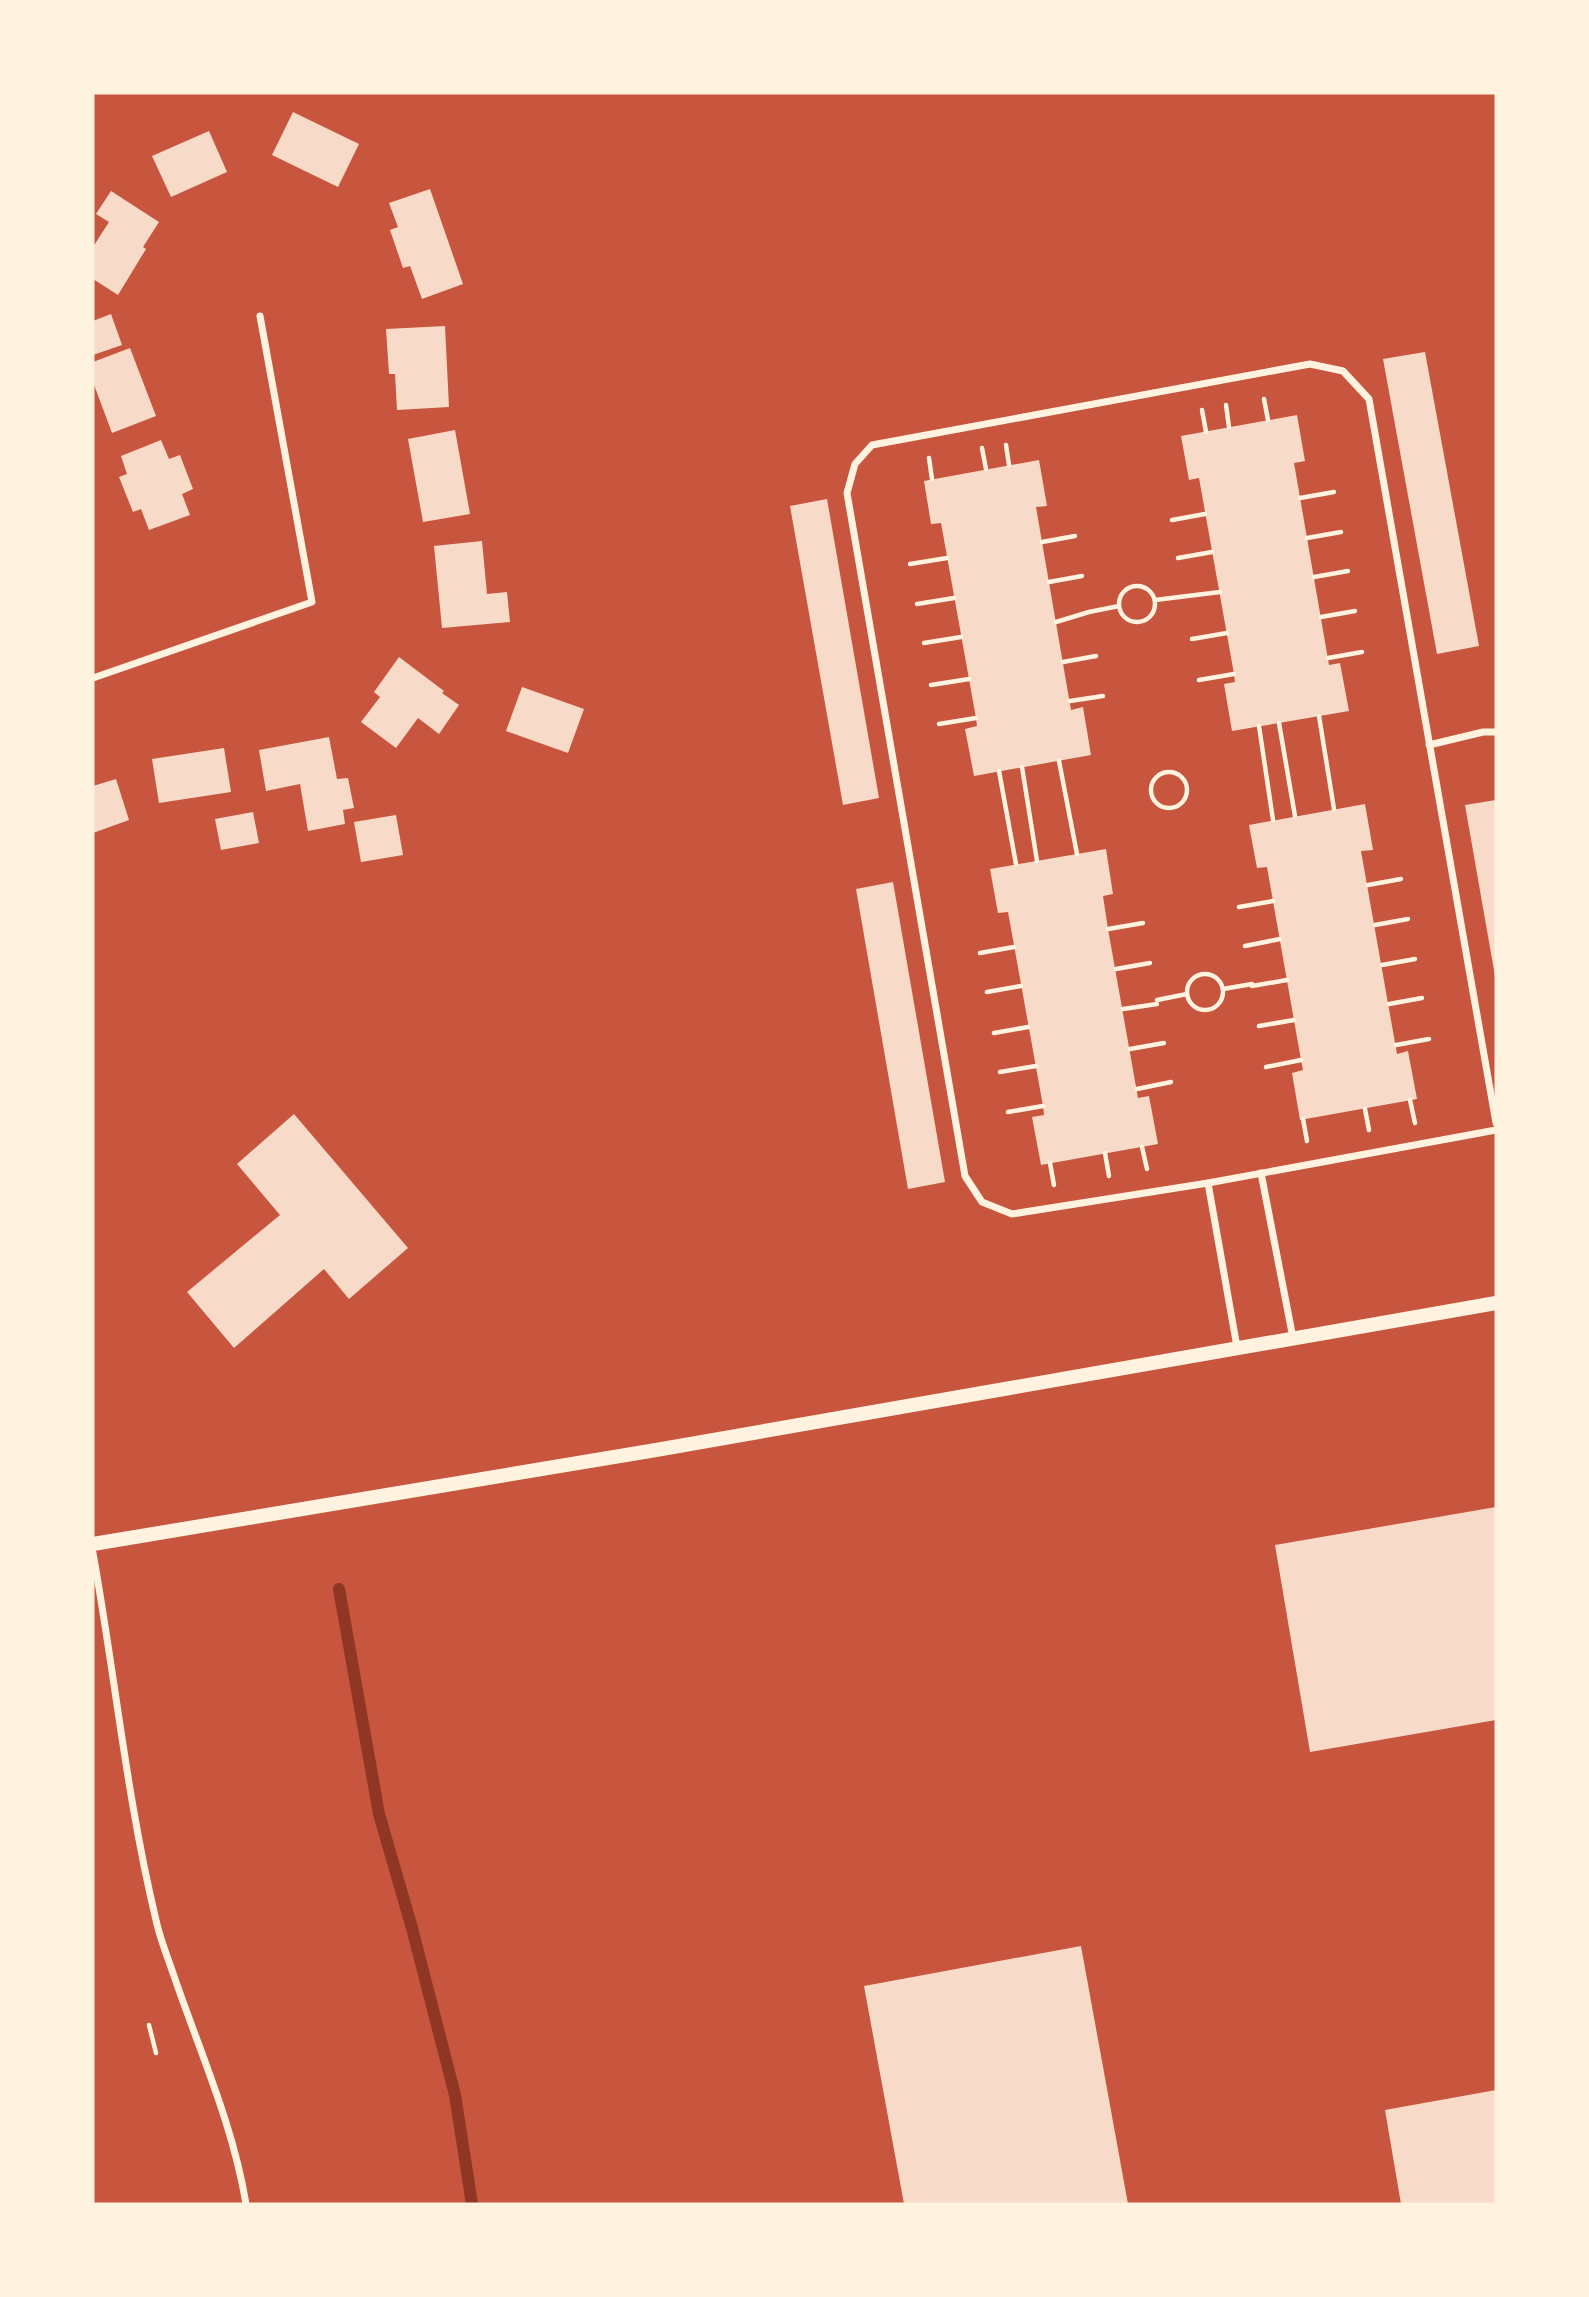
<svg xmlns="http://www.w3.org/2000/svg" width="1589" height="2297" font-family="Poppins,sans-serif">
<style>
.lines{fill:none;stroke-linecap:round;stroke-linejoin:round}
.stream{stroke:#8f3625;stroke-width:12}
.building{fill:#f7dbc8}
.path{stroke:#fff3e0;stroke-width:4.5}
.minor{stroke:#fff3e0;stroke-width:7}
.secondary{stroke:#fff3e0;stroke-width:14}
</style>
<rect width="100%" height="100%" fill="#c8553d"/>
<g class="lines">
<polyline class="stream" points="339,1589 379,1814 412,1928 455,2095 472,2204"/>
</g>
<g class="building">
<polygon points="293,112 359,144 338,187 272,155"/>
<polygon points="209,131 227,172 171,197 152,156"/>
<polygon points="430,189 463,284 422,299 410,266 403,268 390,230 398,227 389,203"/>
<polygon points="111,191 159,222 143,247 146,249 118,295 93,279 93,247 109,222 96,214"/>
<polygon points="111,314 122,345 93,355 93,321"/>
<polygon points="445,326 449,407 397,410 395,374 389,374 386,329"/>
<polygon points="130,348 156,416 112,433 93,382 93,362"/>
<polygon points="1425,352 1479,646 1437,654 1383,359"/>
<polygon points="1297,415 1305,461 1294,463 1329,665 1340,663 1349,711 1232,731 1224,684 1235,682 1234,674 1199,478 1189,480 1181,436"/>
<polygon points="455,430 470,514 423,522 408,439"/>
<polygon points="161,440 169,459 180,455 193,489 182,494 190,515 149,530 141,509 133,512 119,477 127,474 121,456"/>
<polygon points="1039,460 1047,506 1036,507 1042,542 1071,710 1083,707 1091,755 974,776 965,729 977,726 976,718 941,523 931,524 924,481"/>
<polygon points="827,499 879,798 843,805 790,506"/>
<polygon points="482,541 487,594 507,592 510,622 442,628 434,546"/>
<polygon points="399,657 444,691 442,693 459,705 439,734 418,718 396,748 361,722 380,697 374,692"/>
<polygon points="522,687 584,709 568,753 506,731"/>
<polygon points="329,737 337,779 348,778 354,808 343,810 345,824 308,831 300,784 266,791 259,750"/>
<polygon points="224,748 231,792 159,803 152,759"/>
<polygon points="116,779 129,820 93,833 93,786"/>
<polygon points="1496,800 1496,976 1495,976 1465,805"/>
<polygon points="1365,804 1373,850 1361,851 1397,1054 1408,1051 1417,1099 1300,1120 1292,1073 1303,1070 1301,1060 1267,867 1257,868 1249,825"/>
<polygon points="253,812 259,843 221,850 215,819"/>
<polygon points="396,815 403,855 361,862 354,822"/>
<polygon points="1106,849 1113,894 1103,896 1108,929 1138,1098 1149,1096 1158,1144 1041,1165 1032,1117 1044,1115 1043,1106 1008,912 998,913 990,869"/>
<polygon points="893,882 945,1182 908,1189 856,889"/>
<polygon points="294,1114 408,1248 349,1299 324,1269 234,1348 187,1292 280,1215 237,1164"/>
<polygon points="1496,1507 1496,1720 1310,1752 1275,1545"/>
<polygon points="1081,1946 1128,2204 904,2204 864,1986"/>
<polygon points="1496,2090 1496,2204 1401,2204 1385,2110"/>
</g>
<g class="lines">
<g class="path">
<polyline points="1264,399 1268,420"/>
<polyline points="1226,405 1229,427"/>
<polyline points="1202,410 1206,432"/>
<polyline points="1006,445 1009,465"/>
<polyline points="982,448 986,469"/>
<polyline points="929,458 932,479"/>
<polyline points="1300,498 1334,492"/>
<polyline points="1172,520 1205,514"/>
<polyline points="1307,538 1341,532"/>
<polyline points="1042,542 1075,536"/>
<polyline points="1178,558 1212,552"/>
<polyline points="910,564 947,558"/>
<polyline points="1314,577 1348,571"/>
<polyline points="1049,582 1082,576"/>
<circle cx="1137" cy="604" r="18"/>
<polyline points="1155,600 1220,592"/>
<polyline points="917,604 954,598"/>
<polyline points="1321,617 1355,611"/>
<polyline points="1056,622 1089,612 1119,606"/>
<polyline points="1192,639 1227,633"/>
<polyline points="924,643 961,637"/>
<polyline points="1328,658 1362,652"/>
<polyline points="1063,662 1096,656"/>
<polyline points="1199,680 1234,674"/>
<polyline points="931,685 969,679"/>
<polyline points="1070,701 1103,696"/>
<polyline points="1319,716 1334,809"/>
<polyline points="1279,723 1295,816"/>
<polyline points="939,724 976,718"/>
<polyline points="1259,726 1273,820"/>
<polyline points="1059,761 1077,854"/>
<polyline points="1022,767 1037,861"/>
<polyline points="999,771 1016,864"/>
<circle cx="1169" cy="790" r="18"/>
<polyline points="1368,885 1401,879"/>
<polyline points="1239,907 1273,901"/>
<polyline points="1375,925 1408,919"/>
<polyline points="1108,929 1143,923"/>
<polyline points="1245,946 1280,939"/>
<polyline points="980,953 1014,947"/>
<polyline points="1382,965 1415,959"/>
<polyline points="1116,969 1150,963"/>
<circle cx="1205" cy="992" r="18"/>
<polyline points="1252,986 1287,980"/>
<polyline points="1223,989 1252,984"/>
<polyline points="987,992 1021,986"/>
<polyline points="1157,1000 1187,994"/>
<polyline points="1389,1004 1422,998"/>
<polyline points="1123,1009 1157,1004"/>
<polyline points="1259,1026 1294,1020"/>
<polyline points="994,1033 1028,1027"/>
<polyline points="1396,1045 1429,1039"/>
<polyline points="1130,1049 1164,1043"/>
<polyline points="1266,1067 1301,1060"/>
<polyline points="1000,1072 1036,1066"/>
<polyline points="1137,1089 1171,1082"/>
<polyline points="1410,1100 1415,1123"/>
<polyline points="1365,1109 1369,1130"/>
<polyline points="1008,1112 1043,1106"/>
<polyline points="1303,1119 1307,1141"/>
<polyline points="1142,1147 1147,1169"/>
<polyline points="1105,1153 1109,1176"/>
<polyline points="1050,1163 1054,1185"/>
<polyline points="149,2025 156,2053"/>
</g>
<g class="minor">
<polyline points="93,678 312,602 260,316"/>
<polyline points="1429,745 1483,732 1496,732"/>
<polyline points="1496,1123 1369,399 1343,371 1310,364 872,445 855,464 847,493 965,1176 982,1202 1012,1214 1208,1183 1496,1130"/>
<polyline points="1261,1173 1293,1338"/>
<polyline points="1208,1183 1237,1347"/>
<path d="M93,1553C115,1675 127,1800 156,1920C160,1939 168,1958 174,1976C200,2052 233,2125 246,2204"/>
</g>
<polyline class="secondary" points="93,1544 656,1450 1496,1303"/>
</g>
<rect width="1589" height="2297" fill="none" stroke="#fff3e0" stroke-width="189"/>
</svg>
